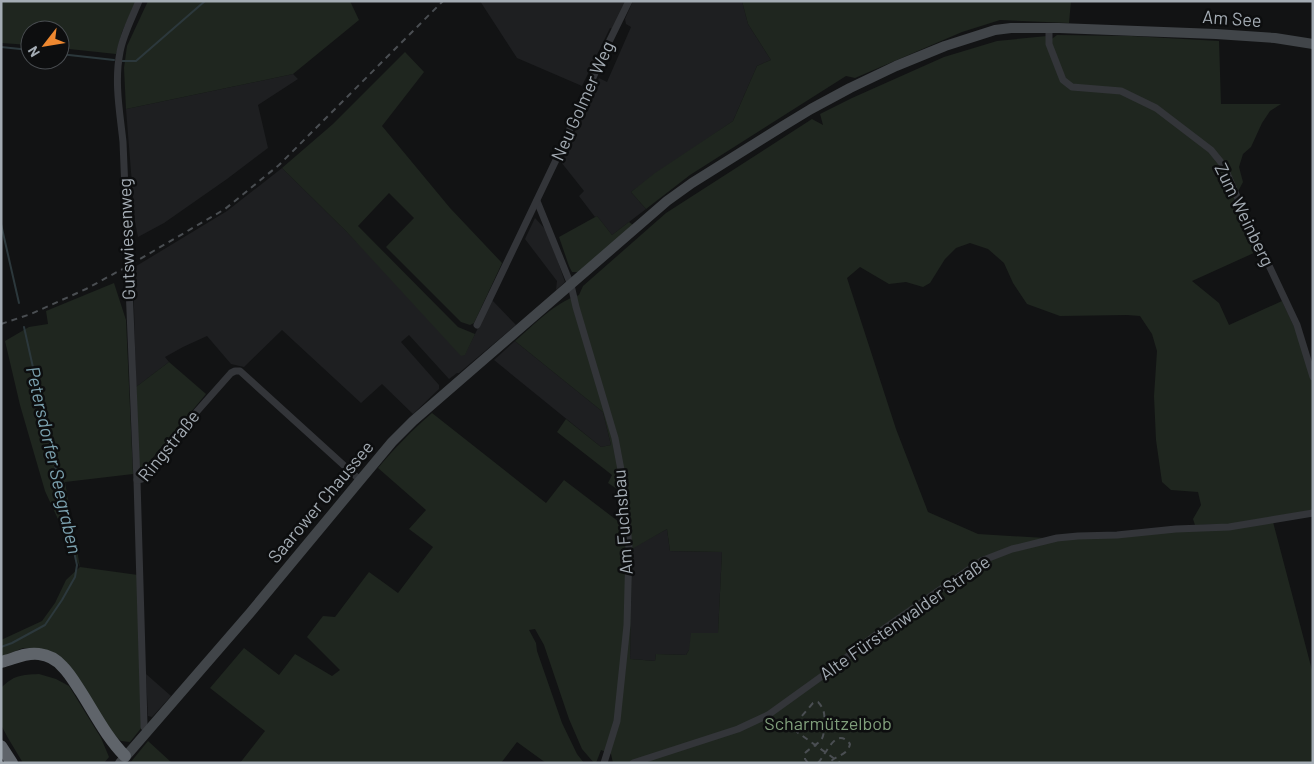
<svg xmlns="http://www.w3.org/2000/svg" width="1314" height="764" font-family="Barlow,sans-serif">
<style>
.built{fill:#1e1f21}
.green{fill:#1f261f;fill-rule:evenodd}
.lines{fill:none;stroke-linecap:round;stroke-linejoin:round}
.stream{stroke:#2c383c;stroke-width:2}
.minor{stroke:#333539;stroke-width:7}
.secondary{stroke:#414549;stroke-width:10}
.motorway{stroke:#5f646a;stroke-width:12}
.rail{stroke:#4a4e52;stroke-width:2;stroke-dasharray:6 5;stroke-linecap:butt}
.labels{text-anchor:middle;stroke-width:5;stroke-linejoin:round;paint-order:stroke}
.street-label{font-size:18px;fill:#a4acb4;stroke:#0d0e0f}
.park-label{font-size:18px;fill:#809f7b;stroke:#0d0e0f}
.water-label{font-size:19px;font-style:italic;fill:#7ba1af;stroke:#0d0e0f}
</style>
<rect width="100%" height="100%" fill="#121314"/>
<g class="built">
<polygon points="480,1 626,1 613,29 610,28 582,86 517,58"/>
<polygon points="633,1 742,1 748,24 771,60 757,66 733,121 631,192 646,209 612,235 597,216 595,217 579,196 584,191 561,162 599,78 607,82 631,27 626,24 625,19"/>
<polygon points="293,74 298,79 258,105 268,148 227,179 164,223 138,237 135,222 126,109"/>
<polygon points="282,168 346,231 465,354 492,300 516,325 459,373 457,373 449,379 409,335 401,342 439,385 439,389 413,414 382,384 361,403 282,330 244,367 231,364 207,336 183,347 165,357 169,362 136,387 133,268 227,211"/>
<polygon points="535,218 546,230 556,256 565,282 556,290 557,281 525,239"/>
<polygon points="515,341 603,412 611,445 601,447 494,360"/>
<polygon points="667,529 670,551 722,552 718,634 689,650 686,655 656,654 655,661 630,659 632,548"/>
<polygon points="146,674 171,696 152,717 148,716"/>
</g>
<g class="green">
<polygon points="1,1 136,1 122,32 116,54 60,48 60,30 30,30 30,45 1,43"/>
<polygon points="148,1 350,1 359,20 293,74 126,109 124,68 127,46"/>
<polygon points="742,1 1071,1 1069,23 1000,20 962,32 855,78 846,76 690,175 646,209 631,192 655,173 733,121 757,66 771,60 748,24"/>
<path d="M1057,35L1131,36L1219,41L1221,104H1281L1270,111L1262,123L1251,147L1243,154L1239,167L1243,182L1234,199L1256,252L1192,281L1219,303L1229,325L1282,301L1298,335L1313,384V510L1230,524L1195,525L1193,519L1201,505L1198,492L1171,490L1162,482L1156,440L1154,396L1157,351L1152,334L1140,316L1127,315L1060,316L1027,304L1013,283L1004,263L988,249L970,243L956,248L945,259L930,283L923,287L906,282L889,284L860,267L847,278L896,429L928,512L978,534L1062,539L1273,522L1313,674V763H613L611,754L601,750L596,763H594L582,749L569,719L544,645L535,629L529,630L536,643L537,651L562,723L577,754L584,763H546L517,742L501,763H240L265,731L210,688L244,648L279,675L295,654L332,676L340,670L307,637L323,616L335,617L369,572L398,593L433,547L409,529L426,510L378,468C395,448 412,430 432,413L546,503L564,480L623,525L620,491L608,483L612,475L557,432L566,419L601,447L611,445L603,412L515,341C534,325 554,303 579,295L583,286L666,213L812,119L823,125L820,114L852,98L944,57L997,41L1047,36L1049,41ZM667,529L670,551L722,552L718,633H691L689,650L686,655L656,654L655,661L630,659L632,549Z"/>
<polygon points="405,52 424,72 382,126 450,208 502,263 474,323 470,325 461,322 386,247 414,218 389,193 358,226 458,327 475,334 465,355 461,356 346,231 282,168 333,124"/>
<polygon points="597,216 612,235 629,222 633,225 579,272 572,272 569,266 559,237"/>
<polygon points="114,283 126,320 133,474 65,482 80,567 138,575 142,727 130,742 121,741 112,733 74,673 33,648 23,648 1,657 1,640 42,621 55,603 66,580 80,567 45,491 20,405 5,341 29,327 48,324 46,311"/>
<polygon points="169,362 206,394 145,467 139,467 136,387"/>
<path d="M39,674L56,679L69,686L101,738L109,757L104,763H23L8,738L1,725V688C14,675 21,675 39,674Z"/>
<polygon points="148,741 172,763 130,763"/>
</g>
<g class="lines">
<g class="stream">
<polyline points="1,47 30,50"/>
<polyline points="60,54 114,60"/>
<polyline points="122,61 136,61 205,1"/>
<polyline points="1,224 19,303"/>
<polyline points="1,647 12,643 45,625 62,600 75,577 77,565 24,327"/>
</g>
<g class="minor">
<path d="M139,1C132,18 123,35 120,52C114,82 120,113 123,142L137,480L144,724V727L148,731"/>
<polyline points="1049,28 1049,44 1063,80 1072,87 1121,91 1156,108 1211,150 1224,166 1241,206 1297,325 1313,377"/>
<polyline points="537,201 571,285 576,307 615,438 624,486 629,548 627,625 617,721 604,763"/>
<polyline points="477,325 556,160 608,44 629,1"/>
<polyline points="137,480 142,479 192,417 231,373 235,371 240,371 360,480"/>
<polyline points="633,763 738,729 768,715 825,674 882,630 981,561 1012,549 1057,538 1078,536 1117,535 1176,529 1229,527 1313,513"/>
</g>
<polyline class="secondary" points="120,763 250,613 362,478 392,442 413,421 667,201 692,183 783,126 811,109 850,88 896,66 945,46 995,30 1011,28 1059,28 1216,34 1275,38 1313,44"/>
<g class="motorway">
<path d="M1,662C14,659 25,652 39,654C48,655 57,660 63,667C70,674 75,683 81,692C95,714 107,738 125,756"/>
<polyline points="1,746 12,763"/>
</g>
<g class="rail">
<polyline points="1,324 31,314 86,289 128,266 225,209 279,165 443,1"/>
<path d="M808,763L805,759V753C810,748 817,745 821,740C825,736 825,719 824,713C823,709 821,705 818,702L813,703L795,724L794,729L797,732L839,762L840,763"/>
<path d="M818,763C827,753 836,726 850,744C848,755 837,755 830,762"/>
</g>
</g>
<g class="labels">
<g class="street-label">
<text transform="translate(1232 19) rotate(4)" y="6">Am See</text>
<text transform="translate(583 101) rotate(-66)" y="6">Neu Golmer Weg</text>
<text transform="translate(1244 215) rotate(64)" y="6">Zum Weinberg</text>
<text transform="translate(127 239) rotate(-92)" y="6">Gutswiesenweg</text>
<text transform="translate(169 446) rotate(-51)" y="6">Ringstraße</text>
<text transform="translate(321 502) rotate(-50)" y="6">Saarower Chaussee</text>
<text transform="translate(623 522) rotate(-94)" y="6">Am Fuchsbau</text>
<text transform="translate(905 618) rotate(-35)" y="6">Alte Fürstenwalder Straße</text>
</g>
<g class="park-label">
<text x="828" y="730">Scharmützelbob</text>
</g>
<g class="water-label">
<text transform="translate(54 460) rotate(77)" y="7">Petersdorfer Seegraben</text>
</g>
</g>
<rect width="1314" height="764" fill="none" stroke="#a4acb4" stroke-width="5"/>
<g transform="translate(45 45) rotate(239)"><circle r="24" fill="#0d0e0f" stroke="#494d51"/>
<path d="M0-4L9 19L0 12L-9 19Z" fill="#ee8830"/>
<text y="-8" font-size="14" font-weight="bold" text-anchor="middle" fill="#a4acb4">N</text>
</g>
</svg>
